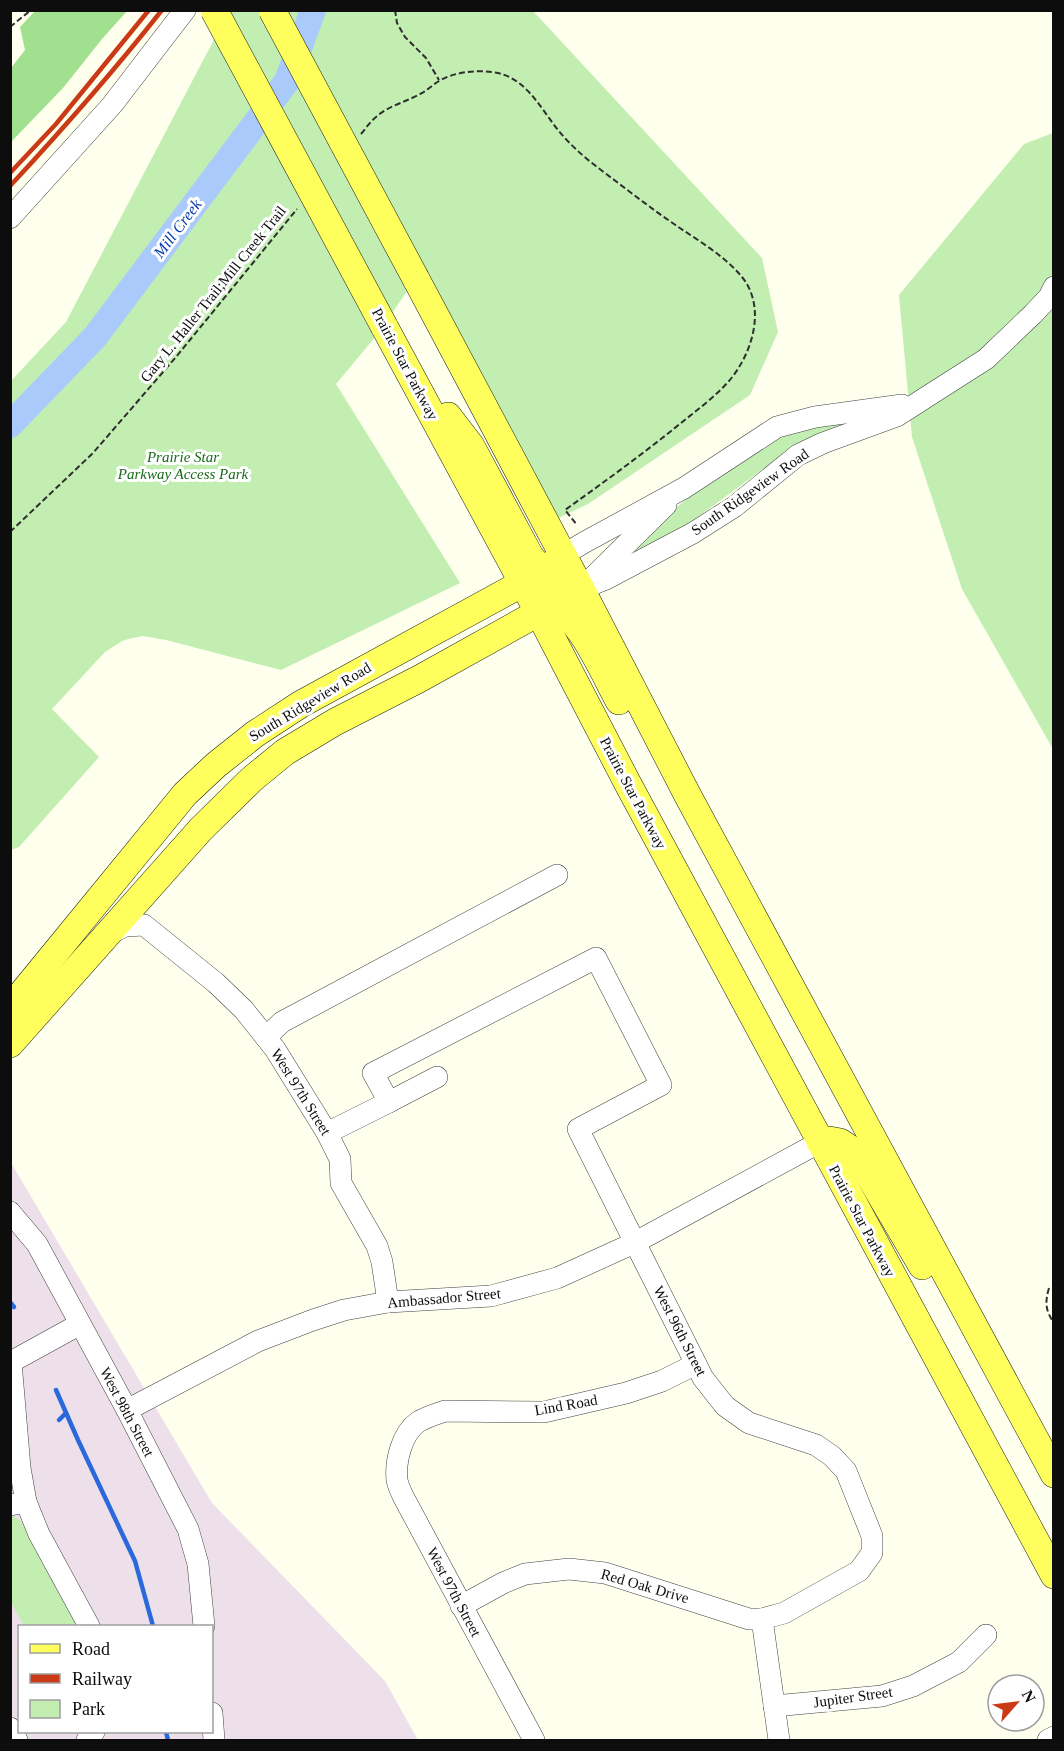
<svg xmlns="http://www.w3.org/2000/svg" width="1064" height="1751" font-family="'Times New Roman',serif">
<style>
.industrial{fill:#ede0eb;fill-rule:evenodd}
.green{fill:#c2eeb2}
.forest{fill:#a0e08f}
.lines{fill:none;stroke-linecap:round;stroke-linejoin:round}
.stream{stroke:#2a69db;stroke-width:4.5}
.river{stroke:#abcafc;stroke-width:26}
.minor-casing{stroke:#404040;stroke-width:22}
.major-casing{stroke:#1e1e1e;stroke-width:28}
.path{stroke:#2f2f2f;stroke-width:2;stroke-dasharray:6 3;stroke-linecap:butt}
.minor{stroke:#fff;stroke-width:21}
.major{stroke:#feff5c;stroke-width:27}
.rail{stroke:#cb3a16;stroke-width:4.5}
.major-bridge-casing{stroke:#1e1e1e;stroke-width:28;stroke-linecap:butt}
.major-bridge{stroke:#feff5c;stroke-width:27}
.labels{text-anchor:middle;stroke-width:6;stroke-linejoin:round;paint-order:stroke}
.street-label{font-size:15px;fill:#0d0d0d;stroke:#fff}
.park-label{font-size:15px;font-style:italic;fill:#166b1a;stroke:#fff}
.water-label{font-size:16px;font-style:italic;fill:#093cab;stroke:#fff}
</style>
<rect width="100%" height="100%" fill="#feffec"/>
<path class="industrial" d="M10,1161L212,1503L385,1681L418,1740H11ZM20,1626H212V1732H20Z"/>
<g class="green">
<polygon points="229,11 533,11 762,258 778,332 750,395 588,504 546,524 410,287 376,336 336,384 460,583 281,670 166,640 143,636 132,638 122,641 105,652 52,709 99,757 19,847 11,850 10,382 66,322"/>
<polygon points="1053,133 1053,749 962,589 912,437 899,295 1024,144"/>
<polygon points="886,411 788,454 763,469 691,522 620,560 673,510 734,461 771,437"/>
<polygon points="10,1515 17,1518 23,1524 79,1626 24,1626 11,1602"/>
</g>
<polygon class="forest" points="35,11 127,11 102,39 63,88 11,142 11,68 25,50 20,27"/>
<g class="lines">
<g class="stream">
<polyline points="10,1302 14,1307"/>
<polyline points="56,1390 78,1440 135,1561 153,1626"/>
<polyline points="59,1420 66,1413"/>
<polyline points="166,1732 168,1740"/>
</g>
<polyline class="river" points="10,425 95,337 287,81 313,10"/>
<g class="minor-casing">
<g id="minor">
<polyline points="10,218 112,105 185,10"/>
<polyline points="563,555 585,542 684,488 777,427 815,417 902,405"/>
<polyline points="590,580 666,505"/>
<polyline points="581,589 606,579 693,533 734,507 798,455 823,443 897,416 928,396 986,359 1033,314 1049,297 1054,287"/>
<polyline points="109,934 125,926 144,925 216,983 244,1010 275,1049 327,1133 340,1159 341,1183 377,1246 382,1262 388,1302"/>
<polyline points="266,1037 282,1022 557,875"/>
<polyline points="389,1102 437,1077"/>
<polyline points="327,1133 389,1102 373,1073 596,958 661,1085 578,1129 703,1378 725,1406 749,1423 816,1445 832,1456 846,1471 872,1536 872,1553 859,1571 784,1613 762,1619 779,1740"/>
<polyline points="10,1212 37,1244 127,1410 188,1529 198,1564 204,1626"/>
<polyline points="127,1410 258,1341 313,1320 344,1310 388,1302 491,1296 557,1278 634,1243 820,1142"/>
<polyline points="26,1502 20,1468 11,1362 80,1324"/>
<polyline points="10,1505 26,1502 39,1534 89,1626"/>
<polyline points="461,1606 503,1583 525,1574 569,1569 605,1573 749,1619 762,1619"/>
<polyline points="774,1706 882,1696 913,1686 959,1662 986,1635"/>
<polyline points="212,1713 214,1740"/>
<polyline points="10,1728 17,1740"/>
<polyline points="87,1740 94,1732"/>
<path d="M534,1740L404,1498C401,1492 398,1486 397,1480C395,1461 402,1433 418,1422C426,1417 436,1414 445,1411L544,1412L626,1393L662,1381L696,1364"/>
<polyline points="1048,1740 1054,1737"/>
</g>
</g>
<g class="major-casing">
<g id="major">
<polyline points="416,279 581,589 688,796 1054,1474"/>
<polyline points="384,326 539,613 628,784 1054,1575"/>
<polyline points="448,416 471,446 530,556 543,572 557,583"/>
<path d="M543,595C581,618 599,664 619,701"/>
<polyline points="10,1008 185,794 216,765 255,734 301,704 543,572 563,555"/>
<polyline points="10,1044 201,829 252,779 285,752 335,722 419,679 581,589"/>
<polyline points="820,1142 829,1140 840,1142 852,1150 864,1167 922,1266"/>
</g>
</g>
<g class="path">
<polyline points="395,10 397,23 405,37 426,58 439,80"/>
<polyline points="10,27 31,10"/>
<path d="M361,134C366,128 370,122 376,117C386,107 408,101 420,94C427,91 432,85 439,81C454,72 475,70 492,72C525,76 539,106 558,130C570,145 585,158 601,170C625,188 649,207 674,224C697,240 724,255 742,277C767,308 752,354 729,381C715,397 697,410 681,423C643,454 604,482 565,510L577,525"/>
<polyline points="10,532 93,453 176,357 297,209"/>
<path d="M1049,1288C1045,1302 1045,1310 1054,1323"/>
</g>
<use href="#minor" class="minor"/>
<use href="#major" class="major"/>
<g class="rail">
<polyline points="10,173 56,124 149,10"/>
<path d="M10,186C63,129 114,71 162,10"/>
</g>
<g class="major-bridge-casing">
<g id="major-bridge">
<polyline points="214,10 384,326"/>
<polyline points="272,10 416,279"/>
</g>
</g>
<use href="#major-bridge" class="major-bridge"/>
</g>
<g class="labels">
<g class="street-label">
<text transform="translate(213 294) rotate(-51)" y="5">Gary L. Haller Trail;Mill Creek Trail</text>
<text transform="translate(405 364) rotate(62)" y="5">Prairie Star Parkway</text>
<text transform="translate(750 492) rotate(-35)" y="5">South Ridgeview Road</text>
<text transform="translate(310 702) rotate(-31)" y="5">South Ridgeview Road</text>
<text transform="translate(633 793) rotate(62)" y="5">Prairie Star Parkway</text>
<text transform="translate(301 1092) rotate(58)" y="5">West 97th Street</text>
<text transform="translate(862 1221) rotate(62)" y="5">Prairie Star Parkway</text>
<text transform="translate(444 1298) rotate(-5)" y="5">Ambassador Street</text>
<text transform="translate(680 1331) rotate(63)" y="5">West 96th Street</text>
<text transform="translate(566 1405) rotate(-10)" y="5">Lind Road</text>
<text transform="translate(127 1412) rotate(62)" y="5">West 98th Street</text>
<text transform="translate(645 1586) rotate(16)" y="5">Red Oak Drive</text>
<text transform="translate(454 1592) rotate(62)" y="5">West 97th Street</text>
<text transform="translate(853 1697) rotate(-8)" y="5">Jupiter Street</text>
</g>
<g class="park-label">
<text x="183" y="462">Prairie Star<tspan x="183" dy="17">Parkway Access Park</tspan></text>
</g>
<g class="water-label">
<text transform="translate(177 228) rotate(-53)" y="6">Mill Creek</text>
</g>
</g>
<rect width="1064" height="1751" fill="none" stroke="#0d0d0d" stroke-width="24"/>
<rect x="18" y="1625" width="195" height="108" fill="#ffffff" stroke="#9e9e9e" stroke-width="1.5"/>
<rect x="30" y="1644" width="30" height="9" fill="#feff5c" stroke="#9e9e9e" stroke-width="1.5"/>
<text x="72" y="1655" font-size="18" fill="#0d0d0d">Road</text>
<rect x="30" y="1674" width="30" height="9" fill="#cb3a16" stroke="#9e9e9e" stroke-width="1.5"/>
<text x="72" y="1685" font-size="18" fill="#0d0d0d">Railway</text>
<rect x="30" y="1700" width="30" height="18" fill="#c2eeb2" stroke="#9e9e9e" stroke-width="1.5"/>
<text x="72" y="1715" font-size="18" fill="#0d0d0d">Park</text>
<g transform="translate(1016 1703) rotate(62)"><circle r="28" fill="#ffffff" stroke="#9e9e9e" stroke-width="1.5"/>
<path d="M0-4.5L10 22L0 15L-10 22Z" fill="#cb3a16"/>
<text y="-9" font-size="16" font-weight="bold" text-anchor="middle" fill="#0d0d0d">N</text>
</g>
</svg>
